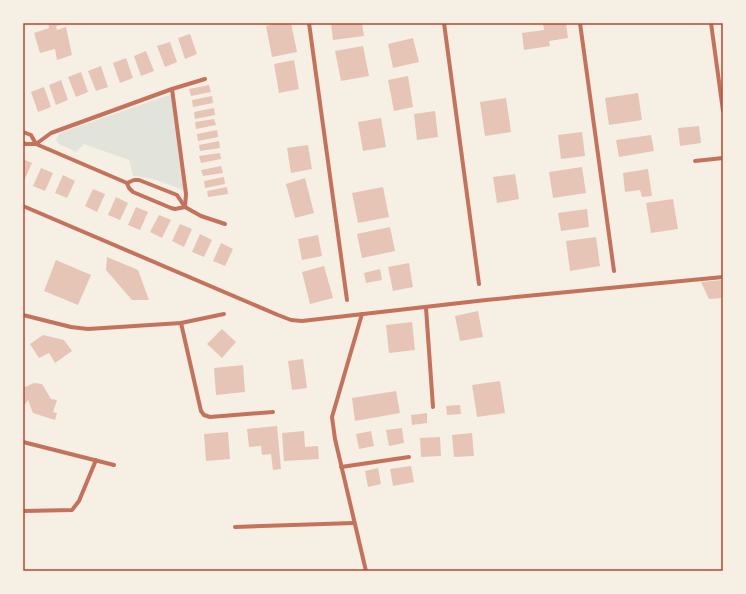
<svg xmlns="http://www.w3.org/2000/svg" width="746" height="594" font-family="'Varela Round',sans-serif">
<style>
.green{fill:#e2e4dc}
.building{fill:#e6c5b7}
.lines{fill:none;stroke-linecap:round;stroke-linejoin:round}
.minor{stroke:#c5725c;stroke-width:4}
.neatline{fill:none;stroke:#b5482f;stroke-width:1.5}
</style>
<rect width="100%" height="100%" fill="#f6efe4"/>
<path class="green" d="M172,94L188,192C170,185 153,177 133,176L129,160L84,144L76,152L59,144L56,139L59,134L65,131Z"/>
<g class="building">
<polygon points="48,23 67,23 56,26 57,30 66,27 72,55 57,60 55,49 40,53 34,33 49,28"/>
<polygon points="279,23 291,23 297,52 272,57 266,26"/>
<polygon points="331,23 362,23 364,36 333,40"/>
<polygon points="543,23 566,23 568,38 549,41 550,46 524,50 522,33 544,30"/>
<polygon points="190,34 197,54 185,59 178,38"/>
<polygon points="413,38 419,62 393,68 388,44"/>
<polygon points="170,42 177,62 165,67 157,46"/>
<polygon points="363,46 369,76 341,81 335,51"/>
<polygon points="146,51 154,71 141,76 134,56"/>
<polygon points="126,58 133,78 120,83 113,63"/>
<polygon points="294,60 299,89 279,93 274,64"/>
<polygon points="101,66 108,87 96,91 88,71"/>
<polygon points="81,72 88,92 76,97 68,77"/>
<polygon points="408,76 413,107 394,111 388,80"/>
<polygon points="61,80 68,100 56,105 49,85"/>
<polygon points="209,85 211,92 191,96 189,89"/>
<polygon points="44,87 51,107 38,112 31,92"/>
<polygon points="638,93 642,120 609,125 605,98"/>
<polygon points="212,96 213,103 193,107 192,100"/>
<polygon points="506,98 511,132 485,136 480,102"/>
<polygon points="214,108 215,115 195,119 194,112"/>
<polygon points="435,111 438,137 417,140 414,114"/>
<polygon points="381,118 386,147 363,151 358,122"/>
<polygon points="214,119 216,125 196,129 195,122"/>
<polygon points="699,126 701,143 680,146 678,128"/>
<polygon points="217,130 218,137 198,141 197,134"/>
<polygon points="582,132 585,156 561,159 558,135"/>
<polygon points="651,135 654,151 619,157 616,140"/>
<polygon points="219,141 220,148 200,151 199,145"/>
<polygon points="308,145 312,169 291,173 287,148"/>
<polygon points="220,153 221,159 201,163 199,156"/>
<polygon points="23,159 32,163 23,183"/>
<polygon points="221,166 223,173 203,176 201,170"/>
<polygon points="582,167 586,193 553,198 549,172"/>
<polygon points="41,168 53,173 45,191 33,186"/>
<polygon points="648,169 652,196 642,197 640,190 625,192 623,173"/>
<polygon points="515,174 519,199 497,203 493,177"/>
<polygon points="63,175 75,181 67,198 55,193"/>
<polygon points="224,177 225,184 205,188 204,181"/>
<polygon points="305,178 314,213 295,218 286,184"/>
<polygon points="227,187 228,194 208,197 207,191"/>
<polygon points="383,187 389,217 358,223 352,193"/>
<polygon points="93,189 105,194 97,212 85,206"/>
<polygon points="116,197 128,203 120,220 108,215"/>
<polygon points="673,199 678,229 651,233 646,203"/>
<polygon points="136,207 148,212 140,230 128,225"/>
<polygon points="587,209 589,227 561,231 558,213"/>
<polygon points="159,215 171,220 162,238 150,232"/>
<polygon points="180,224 192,229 184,247 172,241"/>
<polygon points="390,227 395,251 362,258 357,234"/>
<polygon points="200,234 212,240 204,257 192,252"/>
<polygon points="318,235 322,256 302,260 298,239"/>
<polygon points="596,237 600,266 570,271 566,241"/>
<polygon points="221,243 233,249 225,266 213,261"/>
<polygon points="107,257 138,270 149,300 132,300 106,270"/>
<polygon points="56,260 91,275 78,305 44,291"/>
<polygon points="409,263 413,287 393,291 388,267"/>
<polygon points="324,266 333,298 310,304 302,272"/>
<polygon points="380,269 382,280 366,283 364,273"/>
<polygon points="723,280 723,298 709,299 701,282"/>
<polygon points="478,311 483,337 460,341 455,316"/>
<polygon points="412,322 415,350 389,353 386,325"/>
<polygon points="222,329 236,342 222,358 207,344"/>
<polygon points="43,335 64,340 72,351 55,363 49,353 39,358 30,344"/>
<polygon points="303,359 307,388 292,390 288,361"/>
<polygon points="243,365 245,392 216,395 214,368"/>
<polygon points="500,381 505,413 477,417 472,385"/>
<polygon points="34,383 42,384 51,399 57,400 53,412 57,413 55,420 33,413 28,400 23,407 23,388"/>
<polygon points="396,391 400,413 355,421 352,398"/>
<polygon points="460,405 461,414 447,415 446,406"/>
<polygon points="427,413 427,423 412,425 411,415"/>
<polygon points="277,426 281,469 273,470 271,454 262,455 261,446 249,447 247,429"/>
<polygon points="402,428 404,443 389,446 386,430"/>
<polygon points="304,431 305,447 318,446 319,459 284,461 282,433"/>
<polygon points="371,431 374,446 359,449 356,434"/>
<polygon points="228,432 230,459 206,461 204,434"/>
<polygon points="472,433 474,456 454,457 452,435"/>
<polygon points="440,437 441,456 421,457 420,438"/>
<polygon points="411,466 414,482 393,486 390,469"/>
<polygon points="378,468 381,484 368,487 365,471"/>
</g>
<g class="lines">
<g class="minor">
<polyline points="309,23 347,300"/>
<polyline points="444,23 479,284"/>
<polyline points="580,23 614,271"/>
<polyline points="711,23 723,111"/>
<polyline points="172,89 186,194 185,207"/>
<polyline points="23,132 31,135 36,144"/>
<polyline points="23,143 26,144 36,144 127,183 129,188 133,192 171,208 175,209 185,207"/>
<polyline points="36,144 51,133 172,89 205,79"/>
<polyline points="695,161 723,158"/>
<polyline points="127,183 134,180 139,180 177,195 185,207 201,216 225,224"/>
<polyline points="23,206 278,315 291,320 302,321 486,300 723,277"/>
<polyline points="426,308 433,407"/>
<polyline points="362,314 332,417 335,439 366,571"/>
<polyline points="23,315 71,327 88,329 181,323 224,314"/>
<polyline points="181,323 201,411 204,415 210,417 273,412"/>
<polyline points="23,442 114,465"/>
<polyline points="341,467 409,457"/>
<polyline points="23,511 72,510 79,501 96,460"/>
<polyline points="235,527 354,523"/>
</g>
</g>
<rect width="746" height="594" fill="none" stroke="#f6efe4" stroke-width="48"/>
<rect x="24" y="24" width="698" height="546" class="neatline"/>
</svg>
